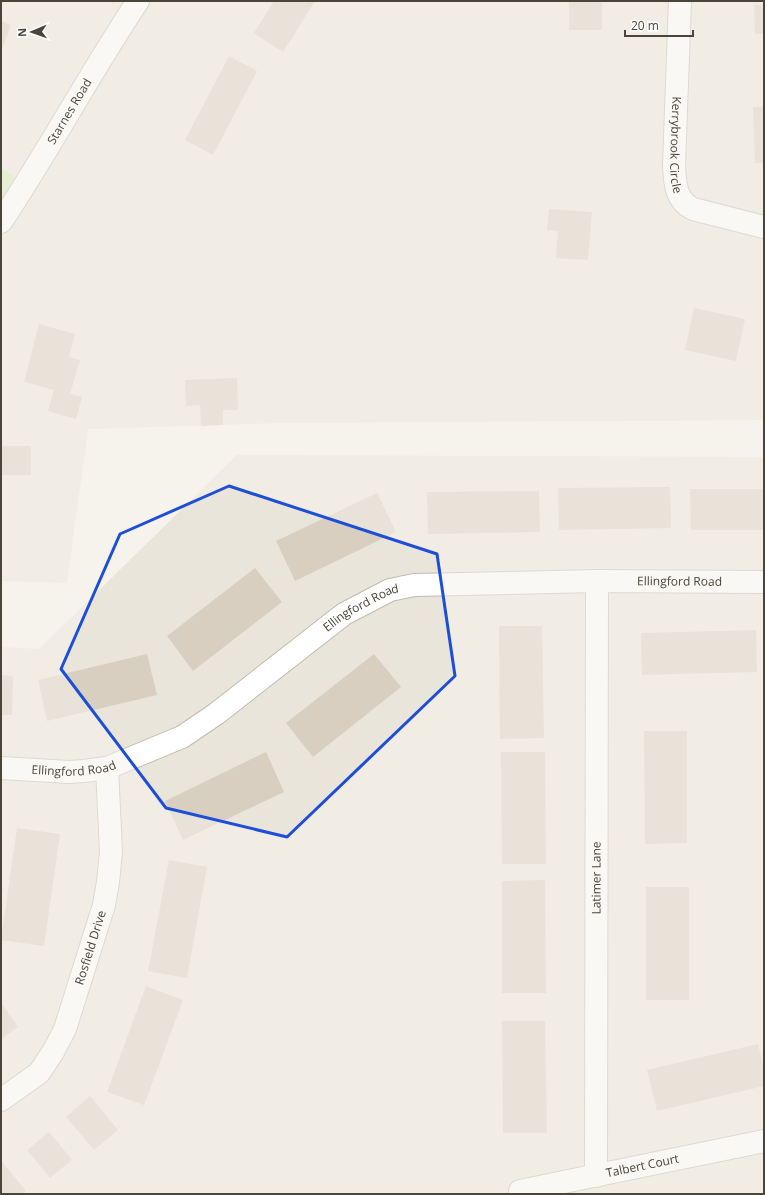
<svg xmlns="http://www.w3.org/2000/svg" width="765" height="1195" font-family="'Open Sans',sans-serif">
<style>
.residential{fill:#eae5da}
.green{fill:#d2eab5}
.building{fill:#d8cfc1}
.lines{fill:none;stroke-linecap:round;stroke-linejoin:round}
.minor-casing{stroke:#c2bbae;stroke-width:24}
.minor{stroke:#fff;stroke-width:22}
.marked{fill:none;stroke:#1d4ed8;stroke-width:3;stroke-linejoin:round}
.labels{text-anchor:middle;stroke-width:3;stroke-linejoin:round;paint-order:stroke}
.street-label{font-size:12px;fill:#4b4439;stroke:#fff}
</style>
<rect width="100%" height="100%" fill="#f6f3ec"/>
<g class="residential">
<polygon points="1,1 764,1 764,420 280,423 88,429 67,583 1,581 1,210 26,184 1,168"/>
<polygon points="237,455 764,457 764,1194 1,1194 1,647 39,649"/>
</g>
<polygon class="green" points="1,168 26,184 1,222"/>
<g class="building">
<polygon points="274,1 315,1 283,52 254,33"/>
<rect x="569" y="1" width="33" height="29"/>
<polygon points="754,5 764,5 764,34 755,34"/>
<polygon points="1,21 11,25 1,52"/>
<polygon points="229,56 257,71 213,155 185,140"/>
<polygon points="753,107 764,107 764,163 755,163"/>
<polygon points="549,209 592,212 588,260 556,258 558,231 547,230"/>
<polygon points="694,308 745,319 736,361 685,350"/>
<polygon points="39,324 75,334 69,357 80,360 70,394 82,397 76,419 48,411 54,390 24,382"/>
<polygon points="237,378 238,410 223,410 223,425 201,426 200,405 186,406 185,380"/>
<rect x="1" y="446" width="30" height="29"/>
<polygon points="670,487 671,528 559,530 558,488"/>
<polygon points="690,489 764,489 764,530 691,530"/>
<polygon points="539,491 540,532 428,534 427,492"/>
<polygon points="377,493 396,532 295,581 276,541"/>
<polygon points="255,568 282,602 193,671 167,636"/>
<polygon points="499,626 542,626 544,738 500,739"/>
<polygon points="756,630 757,672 642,675 641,633"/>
<polygon points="147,654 157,695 47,721 38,680"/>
<polygon points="374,654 401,687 313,757 286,723"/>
<polygon points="1,675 13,676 12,715 1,715"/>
<polygon points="644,731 687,731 687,843 645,844"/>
<polygon points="266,752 284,792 183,840 165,801"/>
<polygon points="501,752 545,752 546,864 502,864"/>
<polygon points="17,828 60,834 44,946 1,940"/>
<polygon points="169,860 207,867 187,978 148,971"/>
<polygon points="545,880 546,993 502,993 502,881"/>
<rect x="646" y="887" width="43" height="113"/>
<polygon points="146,986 183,1000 144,1105 107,1092"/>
<polygon points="1,1003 18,1027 1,1039"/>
<polygon points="502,1021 545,1021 547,1133 503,1133"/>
<polygon points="758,1044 764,1070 764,1086 657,1111 647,1070"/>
<polygon points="90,1096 118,1130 94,1150 66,1117"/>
<polygon points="49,1132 72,1160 50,1178 27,1150"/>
<polygon points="3,1163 26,1191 22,1194 1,1194 1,1164"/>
</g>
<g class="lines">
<g class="minor-casing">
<g id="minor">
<path id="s1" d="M680,1L674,165C675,183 675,200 693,209L764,227"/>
<path id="s2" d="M1,222C49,150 90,73 138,1"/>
<path id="s3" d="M1,768L69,772L84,771L107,768L182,737L216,714L344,614L390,590L414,585L597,581L764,582"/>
<path id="s4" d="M1,1100L39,1073L53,1052L65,1029L104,905L108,882L111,852L107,768"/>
<path id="s5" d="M596,1176L597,581"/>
<path id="s6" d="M520,1191L764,1141"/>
</g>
</g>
<use href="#minor" class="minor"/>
</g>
<path d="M0 0H765V1195H0ZM229,486L437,554L455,676L287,837L166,808L61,669L120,534Z" fill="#f6f3ec" fill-opacity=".55" fill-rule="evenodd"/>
<path class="marked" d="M229,486L437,554L455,676L287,837L166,808L61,669L120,534Z"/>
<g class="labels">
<g class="street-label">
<text dy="4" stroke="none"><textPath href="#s2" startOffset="130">Starnes Road</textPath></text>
<text dy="4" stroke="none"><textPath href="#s1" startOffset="144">Kerrybrook Circle</textPath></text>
<text dy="4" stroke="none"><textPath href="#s3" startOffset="733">Ellingford Road</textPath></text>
<text dy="4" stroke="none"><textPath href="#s3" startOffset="409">Ellingford Road</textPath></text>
<text dy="4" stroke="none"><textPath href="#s3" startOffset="73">Ellingford Road</textPath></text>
<text dy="4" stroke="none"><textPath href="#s5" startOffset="298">Latimer Lane</textPath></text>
<text dy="4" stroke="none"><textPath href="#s4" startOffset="183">Rosfield Drive</textPath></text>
<text dy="4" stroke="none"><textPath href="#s6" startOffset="125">Talbert Court</textPath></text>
</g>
</g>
<rect width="765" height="1195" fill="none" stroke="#4b4439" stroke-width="4"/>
<g transform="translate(32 32) rotate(268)" stroke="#ffffff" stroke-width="3" paint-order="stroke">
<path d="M0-3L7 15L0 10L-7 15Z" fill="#4b4439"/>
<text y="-6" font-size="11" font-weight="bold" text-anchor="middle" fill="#4b4439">N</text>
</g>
<path d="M625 30v6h68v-6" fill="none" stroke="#4b4439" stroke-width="2"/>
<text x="631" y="30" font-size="12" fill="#4b4439" stroke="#ffffff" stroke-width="3" paint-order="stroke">20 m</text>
</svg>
